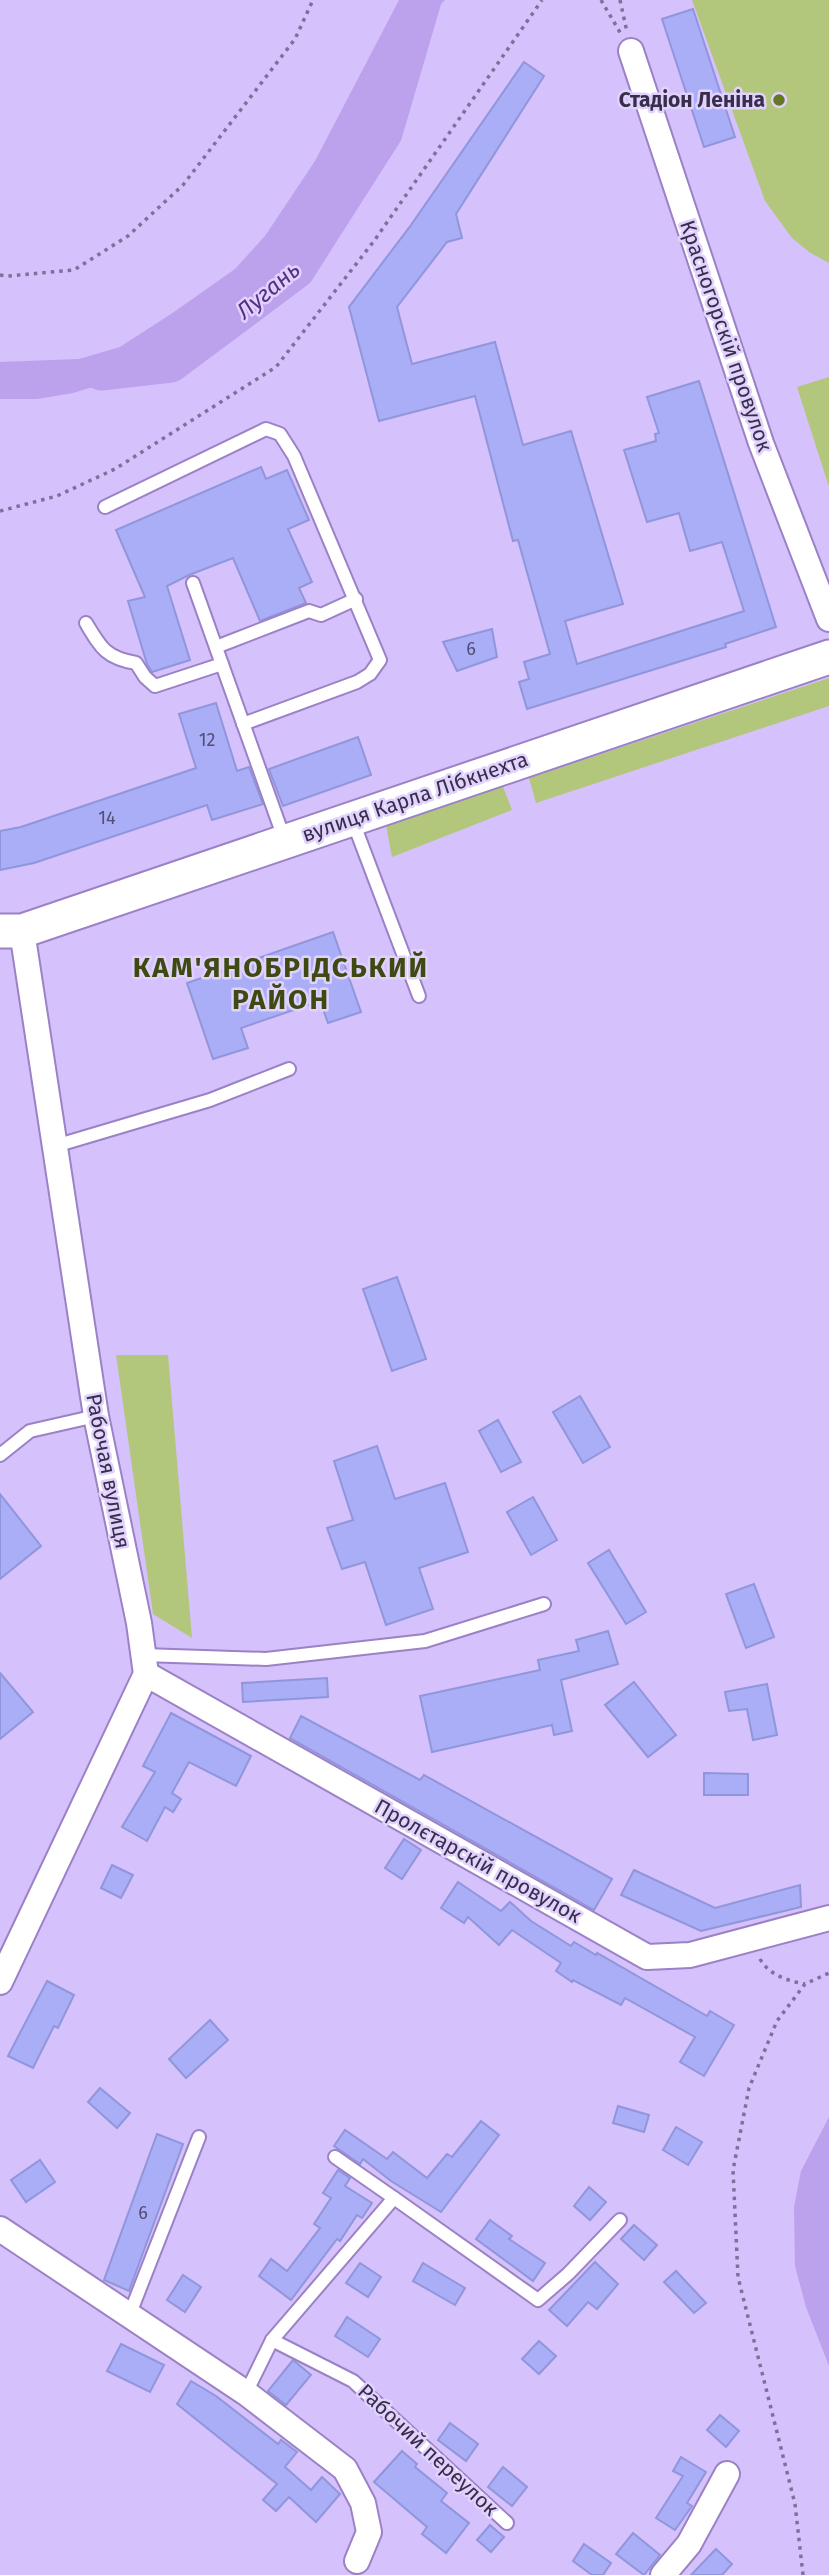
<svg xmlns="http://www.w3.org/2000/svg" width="829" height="2575" font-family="'Fira Sans',sans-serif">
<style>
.green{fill:#b3c77c}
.water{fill:#bca1ec}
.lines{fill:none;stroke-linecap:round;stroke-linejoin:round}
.river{stroke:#bca1ec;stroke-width:35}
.building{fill:#a9aef7;stroke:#9195db;stroke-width:2}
.lane-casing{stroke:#9b81c6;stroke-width:16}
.street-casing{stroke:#9b81c6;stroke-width:28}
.secondary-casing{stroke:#9b81c6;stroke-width:37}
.path{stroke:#7f709b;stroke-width:3.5;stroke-dasharray:3.5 5;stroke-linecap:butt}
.lane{stroke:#fff;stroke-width:12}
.street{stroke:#fff;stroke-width:24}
.secondary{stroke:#fff;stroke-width:33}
.poi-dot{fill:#667726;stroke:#e0d1fd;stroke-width:2.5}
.labels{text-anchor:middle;stroke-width:5;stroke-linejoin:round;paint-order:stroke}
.number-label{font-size:18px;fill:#544d75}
.poi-label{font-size:21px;font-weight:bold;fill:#382d4a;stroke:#e0d1fd;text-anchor:end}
.street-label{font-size:21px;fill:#382d4a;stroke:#e0d1fd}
.water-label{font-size:23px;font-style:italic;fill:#552f85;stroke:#e0d1fd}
.district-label{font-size:28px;font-weight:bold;letter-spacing:2px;fill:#3e4a12;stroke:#e0d1fd}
</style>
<rect width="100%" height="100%" fill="#d5c1fb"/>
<g class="green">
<polygon points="692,0 829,0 829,263 809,252 792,238 765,201"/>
<polygon points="829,377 829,487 797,387"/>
<polygon points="829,678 829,706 536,803 529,778"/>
<polygon points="502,784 512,810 392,857 386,825"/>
<polygon points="116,1355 168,1355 192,1638 153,1614"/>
</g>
<g class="water">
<polygon points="399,0 445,0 419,27 328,206 295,249 241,305 207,323 175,345 158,362 139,373 73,393 37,399 0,399 0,362 79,359 120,347 174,312 235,269 265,236 315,161"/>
<polygon points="829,2117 829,2366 806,2307 795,2266 794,2207 801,2171"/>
</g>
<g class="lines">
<polyline class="river" points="101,373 171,365 297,271 385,133 424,0"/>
</g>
<g class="building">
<polygon points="693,9 735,137 704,147 662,19"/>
<polygon points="524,62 544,76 456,214 462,238 447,242 397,307 412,364 495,342 523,445 571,431 623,604 565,621 577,664 744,611 722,542 690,551 679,513 647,522 624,450 656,441 655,434 659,433 647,397 699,381 776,627 725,644 726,647 527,709 519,682 529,679 524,662 550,654 518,540 513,541 475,396 379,421 349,307 411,225"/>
<polygon points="261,467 266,479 287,470 309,520 288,529 312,582 299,588 306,603 260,621 233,558 189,575 167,586 190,660 152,672 147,664 128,601 145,597 116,530"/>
<polygon points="492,629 497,657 457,671 443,642"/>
<polygon points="216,703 237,771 249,767 263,804 212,820 207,805 34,863 0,870 0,831 21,827 196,768 179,714"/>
<polygon points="358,737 371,775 283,806 269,769"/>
<polygon points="333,932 361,1012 328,1023 320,1001 241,1028 248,1048 213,1059 187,983"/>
<polygon points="397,1277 426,1359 392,1371 363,1289"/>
<polygon points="580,1396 610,1447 583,1463 553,1412"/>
<polygon points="498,1420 521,1462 501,1472 479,1431"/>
<polygon points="377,1446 395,1499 445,1483 468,1552 419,1568 433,1609 386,1625 365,1562 342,1569 327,1528 353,1520 334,1461"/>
<polygon points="0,1494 41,1546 0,1579"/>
<polygon points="533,1497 557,1540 531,1555 507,1512"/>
<polygon points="609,1550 646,1612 626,1624 588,1563"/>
<polygon points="754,1584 774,1637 746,1648 726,1594"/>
<polygon points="608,1631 618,1664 561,1680 572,1731 554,1735 552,1725 432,1752 420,1696 540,1670 538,1660 579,1651 576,1640"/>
<polygon points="0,1673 33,1712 0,1739"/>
<polygon points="327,1678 328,1697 243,1702 242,1683"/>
<polygon points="634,1682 676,1735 648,1757 605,1705"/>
<polygon points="767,1684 777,1735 753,1740 747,1709 729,1711 725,1692"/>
<polygon points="171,1713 251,1756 236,1786 189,1762 172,1793 181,1799 173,1812 165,1807 147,1841 122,1827 155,1772 143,1766"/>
<polygon points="301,1716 420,1780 424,1775 612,1879 594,1910 290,1738"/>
<polygon points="704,1773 748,1774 748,1795 704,1795"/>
<polygon points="404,1839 421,1850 402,1879 385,1868"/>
<polygon points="112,1865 133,1875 121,1898 101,1888"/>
<polygon points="634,1870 715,1908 800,1885 801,1907 701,1931 621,1895"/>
<polygon points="458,1882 501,1911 510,1902 531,1921 571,1946 574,1942 596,1955 597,1953 707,2016 710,2011 734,2025 704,2076 680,2062 695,2037 625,1998 621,2005 573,1980 572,1982 556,1971 561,1963 512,1930 499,1945 468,1917 464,1923 441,1908"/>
<polygon points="47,1981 74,1995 58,2028 54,2026 33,2068 8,2056"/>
<polygon points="210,2020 228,2040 186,2078 169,2059"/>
<polygon points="100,2088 130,2113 117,2128 88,2102"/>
<polygon points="618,2106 649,2115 644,2132 613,2123"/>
<polygon points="481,2121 499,2135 441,2212 391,2181 363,2159 360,2164 334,2146 345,2130 387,2159 393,2152 427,2178 447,2154 452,2157"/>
<polygon points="676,2127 702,2142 688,2165 663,2150"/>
<polygon points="157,2134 183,2144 129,2291 104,2280"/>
<polygon points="40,2160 55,2182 26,2202 11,2180"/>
<polygon points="338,2170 350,2178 345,2186 372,2203 362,2218 357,2215 340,2241 337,2239 291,2300 259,2276 271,2259 287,2271 320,2228 314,2224 331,2198 323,2193"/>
<polygon points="589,2187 606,2202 590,2220 574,2206"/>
<polygon points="490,2220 512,2236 509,2239 545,2263 533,2281 476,2239"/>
<polygon points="634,2225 657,2245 644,2260 621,2239"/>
<polygon points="595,2262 618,2284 597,2309 588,2302 567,2326 549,2310"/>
<polygon points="360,2263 381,2277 368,2297 346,2283"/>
<polygon points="423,2263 465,2288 455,2305 413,2281"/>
<polygon points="676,2271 706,2303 694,2313 664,2282"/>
<polygon points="183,2275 201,2287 185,2312 167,2300"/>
<polygon points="347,2317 380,2339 368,2357 335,2336"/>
<polygon points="539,2341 556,2356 539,2374 522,2359"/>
<polygon points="121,2344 164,2365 150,2392 107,2371"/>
<polygon points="293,2360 311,2375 286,2405 268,2391"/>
<polygon points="191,2381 216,2396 278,2444 281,2440 297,2452 285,2467 311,2490 322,2477 340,2494 316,2522 289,2497 276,2511 263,2500 277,2484 177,2404"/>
<polygon points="720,2415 739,2431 726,2447 707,2430"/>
<polygon points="450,2423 478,2444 466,2461 438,2440"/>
<polygon points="402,2451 417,2464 415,2467 447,2493 441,2501 469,2523 446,2553 422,2534 427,2527 374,2482"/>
<polygon points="681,2457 706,2472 687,2503 692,2506 675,2530 656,2518 683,2476 673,2471"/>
<polygon points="503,2467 527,2487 512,2506 488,2487"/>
<polygon points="490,2525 504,2537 491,2552 477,2540"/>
<polygon points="633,2533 660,2555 644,2575 616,2554"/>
<polygon points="584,2544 611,2563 603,2575 592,2575 573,2561"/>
<polygon points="716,2549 732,2564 722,2575 691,2575"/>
</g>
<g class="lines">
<g class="lane-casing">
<g id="lane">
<polyline points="105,507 266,429 280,434 294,456 380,660 370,674 357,682 243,724"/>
<polyline points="193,583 285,841"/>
<path d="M86,623C101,648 106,658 136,663L145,677L155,686L222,664"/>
<polyline points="216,647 309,611 321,615 356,599"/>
<polyline points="352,819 419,996"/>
<polyline points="55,1146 210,1100 289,1069"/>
<polyline points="0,1455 30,1431 96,1416"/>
<polyline points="143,1655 266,1659 425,1641 544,1604"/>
<polyline points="335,2157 394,2198"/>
<polyline points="129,2316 199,2137"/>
<polyline points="272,2340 353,2381 507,2523"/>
<polyline points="246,2393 272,2340 394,2198 538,2300 568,2274 620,2220"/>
</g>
</g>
<g class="street-casing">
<g id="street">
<polyline points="631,51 761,443 829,619"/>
<polyline points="146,1674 647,1957 690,1955 829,1918"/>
<polyline points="0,1982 146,1674 139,1623 96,1416 22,931"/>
<polyline points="0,2229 246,2393 345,2469 363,2503 369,2532 357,2561"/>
<polyline points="663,2575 689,2544 727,2474"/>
</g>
</g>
<g class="secondary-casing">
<polyline id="secondary" points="0,931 22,931 829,657"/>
</g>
<g class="path">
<polyline points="601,0 621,34"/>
<polyline points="620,0 627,32"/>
<polyline points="0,275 8,276 74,270 128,236 183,185 295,39 313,0"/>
<polyline points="0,511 57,496 115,469 276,367 374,241 542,0"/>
<path d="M760,1959C769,1975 788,1981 805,1984"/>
<polyline points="803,2575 795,2504 738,2277 733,2170 749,2088 777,2021 805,1984 829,1973"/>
</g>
<use href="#lane" class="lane"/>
<use href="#street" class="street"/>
<use href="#secondary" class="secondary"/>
</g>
<circle class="poi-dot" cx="779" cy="100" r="7"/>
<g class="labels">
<g class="number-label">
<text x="471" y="655">6</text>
<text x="207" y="746">12</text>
<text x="107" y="824">14</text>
<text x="143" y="2219">6</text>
</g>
<g class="poi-label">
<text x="765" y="107">Стадіон Леніна</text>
</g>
<g class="street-label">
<text transform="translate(726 336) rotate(71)" y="7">Красногорскій провулок</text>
<text transform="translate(415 797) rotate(-19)" y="7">вулиця Карла Лібкнехта</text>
<text transform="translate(108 1471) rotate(79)" y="7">Рабочая вулиця</text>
<text transform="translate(478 1861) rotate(29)" y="7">Пролєтарскій провулок</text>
<text transform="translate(428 2450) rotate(43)" y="7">Рабочий переулок</text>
</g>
<g class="water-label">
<text transform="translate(268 290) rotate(-40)" y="8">Лугань</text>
</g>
<g class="district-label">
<text x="281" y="977">КАМ'ЯНОБРІДСЬКИЙ<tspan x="281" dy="32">РАЙОН</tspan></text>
</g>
</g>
</svg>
